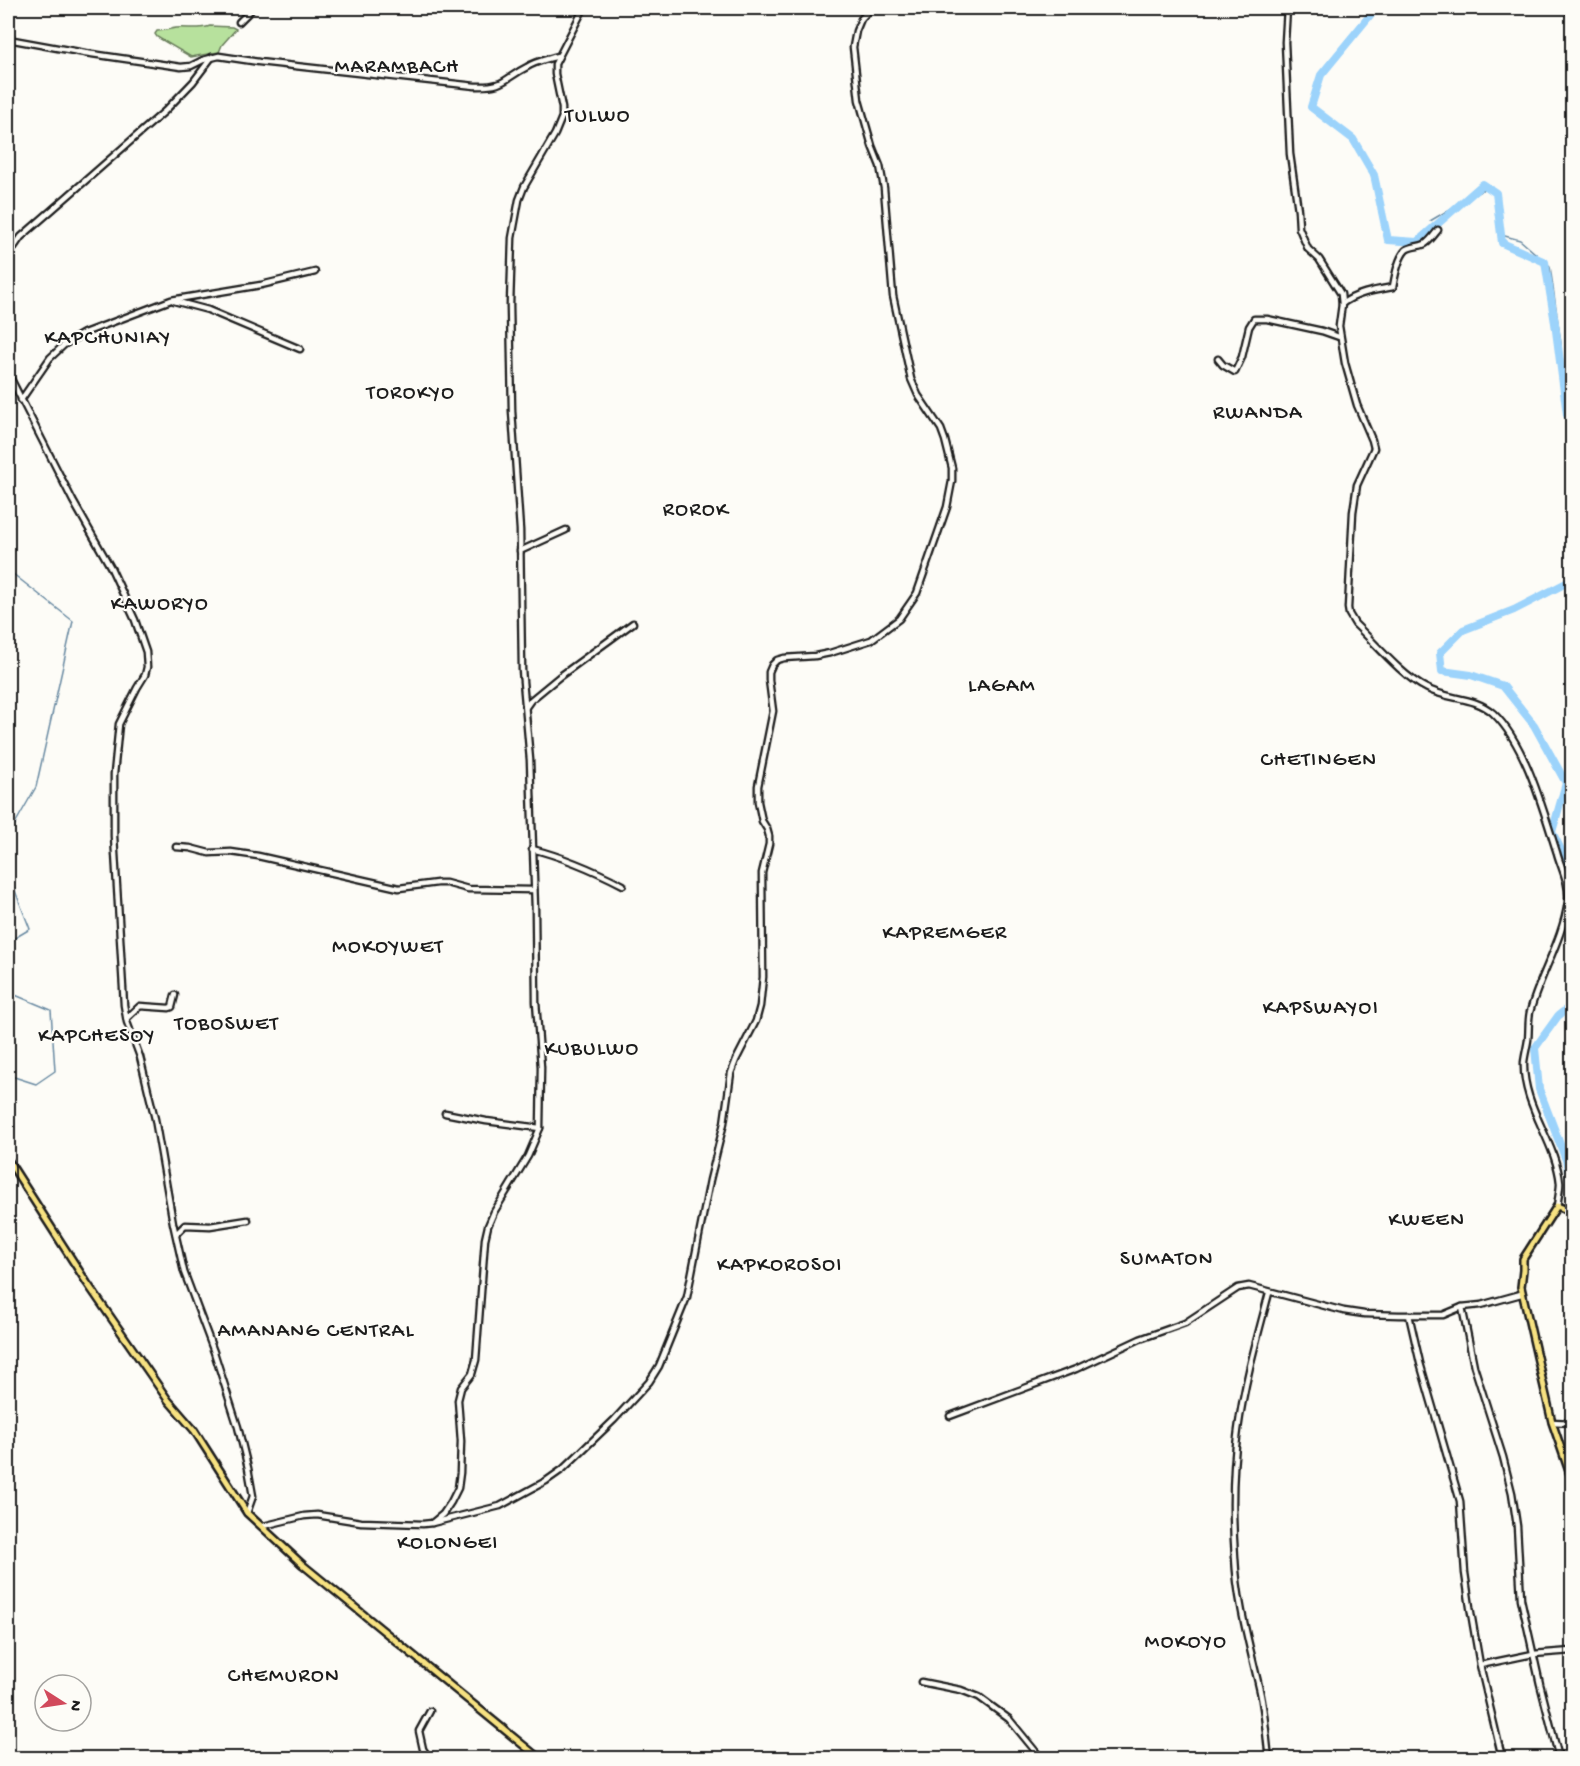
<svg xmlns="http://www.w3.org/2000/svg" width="1580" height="1766" font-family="'Gochi Hand',sans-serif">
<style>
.green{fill:#b7e19d;stroke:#6a7e5c;stroke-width:1.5}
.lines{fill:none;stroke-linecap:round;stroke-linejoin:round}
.stream{stroke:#698aa2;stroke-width:1.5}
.river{stroke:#9cd3fb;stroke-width:8}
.minor-casing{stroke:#1c1c1c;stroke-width:9}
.major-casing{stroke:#1c1c1c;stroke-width:10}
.minor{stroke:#fdfcf7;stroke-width:4.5}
.major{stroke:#f7e281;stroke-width:5}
.labels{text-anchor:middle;stroke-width:4.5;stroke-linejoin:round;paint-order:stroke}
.quarter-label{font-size:21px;letter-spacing:1.5px;fill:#1c1c1c;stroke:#fdfcf7}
</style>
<rect width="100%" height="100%" fill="#fdfcf7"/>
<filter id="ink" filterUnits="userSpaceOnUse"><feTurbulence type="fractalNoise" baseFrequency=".0167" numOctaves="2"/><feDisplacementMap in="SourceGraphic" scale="12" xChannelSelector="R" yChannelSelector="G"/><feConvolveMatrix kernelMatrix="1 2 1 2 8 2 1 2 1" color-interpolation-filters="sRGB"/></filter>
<g filter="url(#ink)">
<path class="green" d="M210,26L232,27L236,29L222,45L219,52L191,57L157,37L155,34L157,31C165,31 169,29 176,28C188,27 199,30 210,26Z"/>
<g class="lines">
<g class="stream">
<polyline points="1430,221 1489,186 1494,195 1501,235 1520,240 1550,266 1561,343 1562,386"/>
<polyline points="8,570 73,621 36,787 8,836"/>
<polyline points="8,873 30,929 8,942"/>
<polyline points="8,992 51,1010 55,1071 36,1084 8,1075"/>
</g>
<g class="river">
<polyline points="1376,8 1321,75 1311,107 1353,139 1374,175 1388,240 1417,242 1483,184 1496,193 1502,243 1545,262 1555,323 1567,415 1572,417"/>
<polyline points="1572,580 1514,610 1463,630 1440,653 1442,671 1471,675 1503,686 1534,725 1566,783 1552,832 1572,871"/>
<polyline points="1572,1005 1558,1016 1535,1048 1539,1089 1566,1160 1572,1186"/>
</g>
<g class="minor-casing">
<g id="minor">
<path d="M1287,8L1285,42L1290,154L1298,210L1299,228L1308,249L1319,259L1341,294L1342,304L1339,326L1345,363L1357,405L1372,440L1374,448L1357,485L1353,512L1348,608L1349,614L1355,624C1376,644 1402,676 1426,688C1447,700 1474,696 1493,713C1526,744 1543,810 1557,853C1561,868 1570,884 1568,901C1563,940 1540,974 1530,1012C1528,1021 1529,1031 1528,1040C1527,1047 1525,1054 1524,1062C1522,1106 1556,1141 1560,1183C1560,1190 1558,1199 1557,1206"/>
<polyline points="1567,8 1572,17"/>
<polyline points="239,22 253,8"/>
<path d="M8,39L85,53L181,67L191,66L203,60L219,56L259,62L475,86C506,87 503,79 527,67C536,61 548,59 558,56"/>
<polyline points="8,256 21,237 165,111 193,82 212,57"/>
<polyline points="174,301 208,310 300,349"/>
<path d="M1342,304C1356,293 1376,290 1393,287C1395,276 1398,258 1406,250C1411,246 1419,247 1425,244C1430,241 1434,235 1438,230"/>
<polyline points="1218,359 1223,365 1235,372 1242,357 1249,327 1254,319 1267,319 1322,331 1339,337"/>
<polyline points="8,373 73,501 111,568 135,620 146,652 147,667 145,675 137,688 119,724 114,774 114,836 124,1005 127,1022 140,1057 155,1119 173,1223 184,1272 214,1352 238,1427 248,1468 253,1496 247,1513"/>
<polyline points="21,400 50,358 65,344 84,333 171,300 261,285 315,272"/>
<polyline points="520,551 566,530"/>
<polyline points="526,707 531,700 559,677 633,623"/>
<polyline points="176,847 190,848 209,853 231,852 258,856 399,888 437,883 446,883 468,889 534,890"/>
<path d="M532,849C564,857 594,870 623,885"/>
<polyline points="127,1018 140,1006 169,1008 172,1007 175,995"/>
<polyline points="445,1113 486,1121 540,1128"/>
<polyline points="176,1234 185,1225 210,1226 248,1220"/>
<path d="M1269,1293C1257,1338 1244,1384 1238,1430C1232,1471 1232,1516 1235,1557C1237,1602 1250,1647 1260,1691C1265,1713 1266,1736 1269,1758"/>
<polyline points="1462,1307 1474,1366 1503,1457 1512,1493 1517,1526 1521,1599 1540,1684 1559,1758"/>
<polyline points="1409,1315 1420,1363 1460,1501 1465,1573 1470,1607 1480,1665 1502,1758"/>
<polyline points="950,1416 1076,1369 1140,1339 1185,1323 1238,1288 1249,1286 1344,1311 1364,1314 1399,1315 1443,1315 1462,1307 1481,1305 1521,1294"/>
<polyline points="1552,1422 1572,1423"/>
<polyline points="432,1523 500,1506 546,1481 563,1469 614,1420 649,1382 659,1366 687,1297 710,1180 724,1123 731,1073 736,1060 756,1021 760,1006 763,977 762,873 769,844 769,836 767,829 762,821 758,802 758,786 773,711 769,680 769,672 772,665 777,660 784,658 815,656 830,653 871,640 899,619 917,593 947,507 952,481 952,468 945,440 941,429 918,395 911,379 893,296 884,188 880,166 872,146 859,100 853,47 856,31 861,19 871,8"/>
<polyline points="263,1526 304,1516 317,1515 361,1522 423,1524 432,1523 443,1514 451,1502 458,1488 460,1473 461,1441 458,1400 461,1388 472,1374 476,1360 485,1239 488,1226 494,1212 528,1156 540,1128 541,1067 536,1002 535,909 530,760 522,670 520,530 512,411 510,305 512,238 519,200 524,187 555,134 562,117 562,108 555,74 555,64 584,8"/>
<polyline points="1480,1665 1533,1654 1572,1651"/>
<polyline points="921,1682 961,1690 979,1697 1009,1719 1041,1758"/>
<polyline points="429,1758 423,1749 419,1731 430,1711"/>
</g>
</g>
<g class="major-casing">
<g id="major">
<polyline points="8,1160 87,1283 168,1400 194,1430 247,1513 303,1565 539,1758"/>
<polyline points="1572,1212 1557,1206 1523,1259 1523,1270 1521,1287 1552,1422 1572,1480"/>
</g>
</g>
<use href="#minor" class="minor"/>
<use href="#major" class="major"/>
</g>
</g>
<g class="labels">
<g class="quarter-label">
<text x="397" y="72">MARAMBACH</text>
<text x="598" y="121">TULWO</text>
<text x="108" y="343">KAPCHUNIAY</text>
<text x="411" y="398">TOROKYO</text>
<text x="1258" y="418">RWANDA</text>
<text x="696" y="515">ROROK</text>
<text x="160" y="609">KAWORYO</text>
<text x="1002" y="691">LAGAM</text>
<text x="1319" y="765">CHETINGEN</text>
<text x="945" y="938">KAPREMGER</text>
<text x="388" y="952">MOKOYWET</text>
<text x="1321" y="1013">KAPSWAYOI</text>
<text x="227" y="1029">TOBOSWET</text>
<text x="97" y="1041">KAPCHESOY</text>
<text x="592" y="1054">KUBULWO</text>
<text x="1427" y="1225">KWEEN</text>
<text x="1167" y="1264">SUMATON</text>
<text x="780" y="1270">KAPKOROSOI</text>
<text x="316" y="1336">AMANANG CENTRAL</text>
<text x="448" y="1548">KOLONGEI</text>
<text x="1186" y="1647">MOKOYO</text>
<text x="284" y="1681">CHEMURON</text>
</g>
</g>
<rect width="1580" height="1766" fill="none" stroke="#fdfcf7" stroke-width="30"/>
<rect x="15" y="15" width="1550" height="1736" fill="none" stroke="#1c1c1c" stroke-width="2" filter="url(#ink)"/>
<g transform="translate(63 1703) rotate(102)"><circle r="28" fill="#fdfcf7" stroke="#a3a29f" stroke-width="1.5"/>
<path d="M0-4.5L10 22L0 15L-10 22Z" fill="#d1495b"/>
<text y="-9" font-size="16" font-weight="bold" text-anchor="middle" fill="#1c1c1c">N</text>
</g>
</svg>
